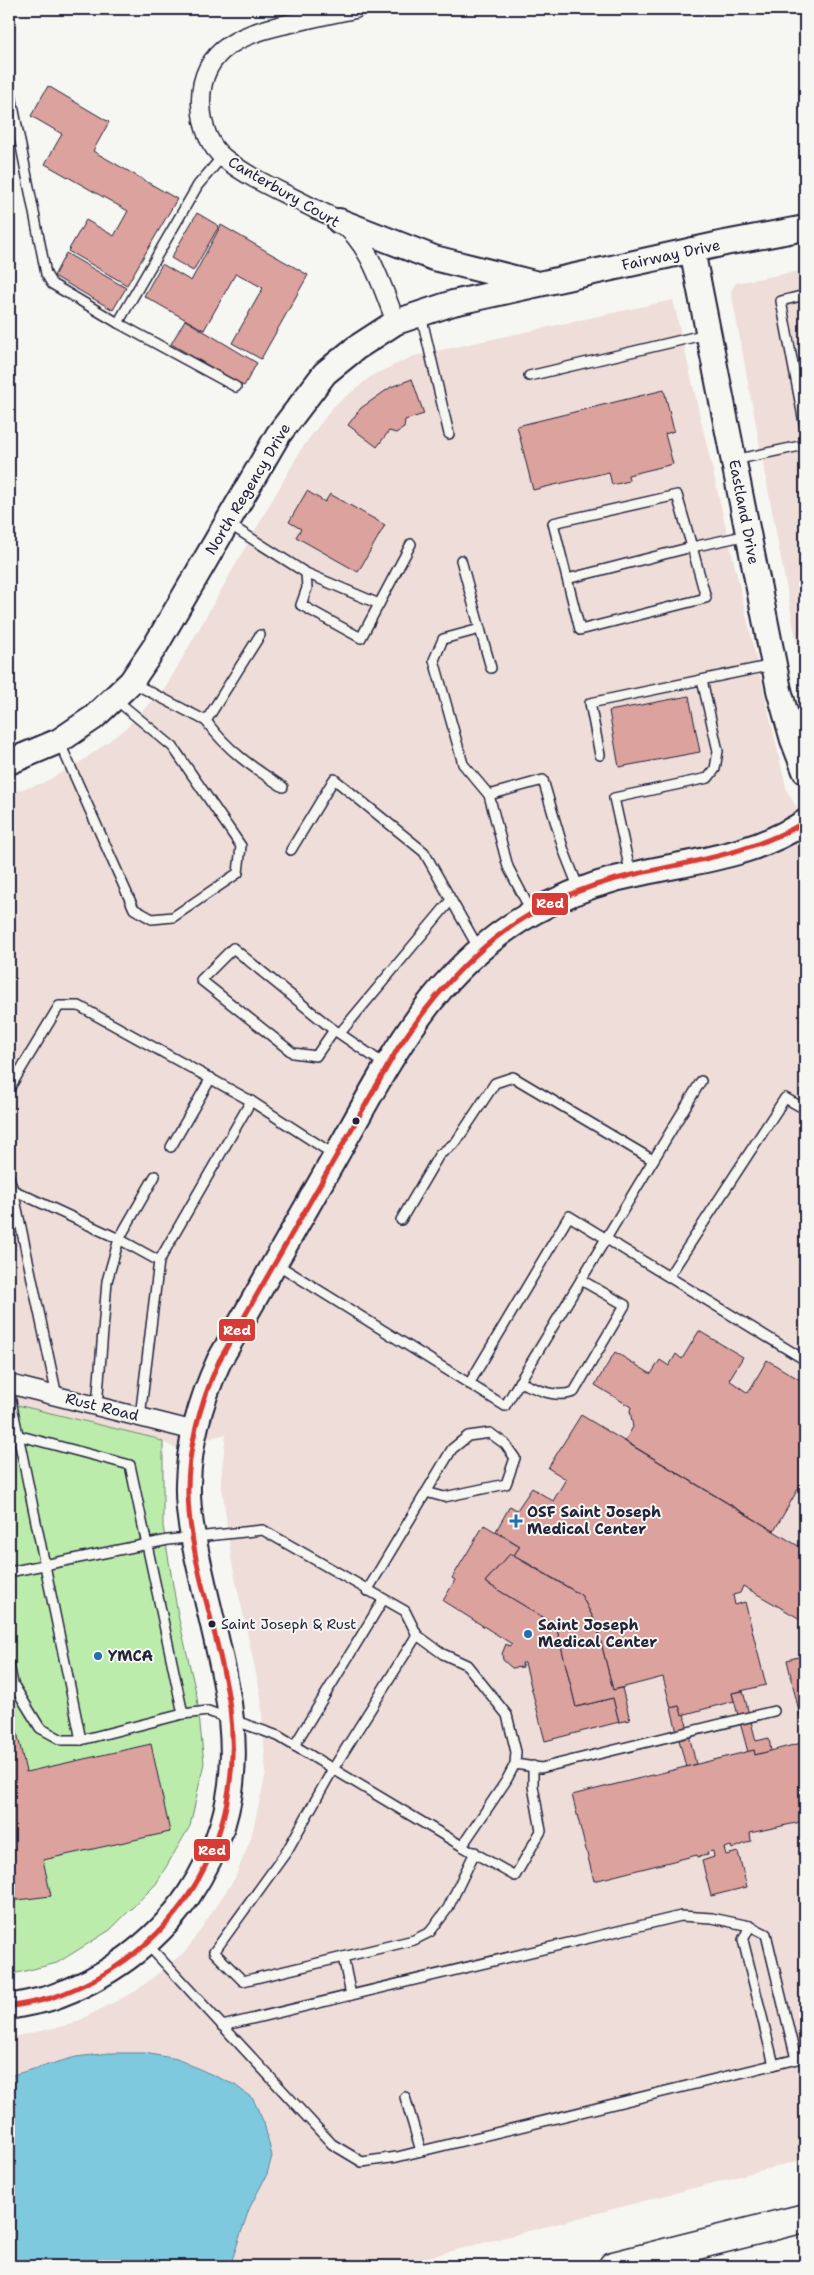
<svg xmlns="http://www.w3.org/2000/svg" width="814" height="2275" font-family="'Shantell Sans',sans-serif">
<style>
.built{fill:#eeddd8}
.green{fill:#bcecab;stroke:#6f8773}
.water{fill:#7fc9df;stroke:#5a869d}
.building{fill:#dca29d;stroke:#22223b}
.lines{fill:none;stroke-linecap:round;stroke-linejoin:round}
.lane-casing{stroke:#22223b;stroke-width:12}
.street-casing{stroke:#22223b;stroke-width:21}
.secondary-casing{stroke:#22223b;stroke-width:28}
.highway-casing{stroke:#22223b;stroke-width:31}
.lane{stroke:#f6f6f2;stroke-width:9}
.street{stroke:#f6f6f2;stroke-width:18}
.secondary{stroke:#f6f6f2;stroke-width:24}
.highway{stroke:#f6f6f2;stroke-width:28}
.bus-1-casing{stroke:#f6f6f2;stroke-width:9}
.bus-1{stroke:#d83b35;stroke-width:5}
.bus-dot{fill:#22223b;stroke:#f6f6f2;stroke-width:2}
.poi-dot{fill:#1f6fb2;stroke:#f6f6f2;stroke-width:2}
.labels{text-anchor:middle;stroke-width:4;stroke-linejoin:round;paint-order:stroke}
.bus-label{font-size:14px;fill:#22223b;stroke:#f6f6f2;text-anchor:start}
.street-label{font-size:15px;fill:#22223b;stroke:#f6f6f2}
.poi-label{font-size:15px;font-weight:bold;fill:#22223b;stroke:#f6f6f2;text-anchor:start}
.line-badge{stroke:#f6f6f2;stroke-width:2}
.badge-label{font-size:14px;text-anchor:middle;font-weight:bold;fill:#fff}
</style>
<rect width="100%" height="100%" fill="#f6f6f2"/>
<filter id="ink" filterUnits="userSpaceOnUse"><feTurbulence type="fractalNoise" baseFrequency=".02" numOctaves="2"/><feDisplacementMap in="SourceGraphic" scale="10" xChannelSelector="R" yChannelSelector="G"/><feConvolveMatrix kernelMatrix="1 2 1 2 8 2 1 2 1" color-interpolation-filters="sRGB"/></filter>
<g filter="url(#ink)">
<g class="built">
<polygon points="805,270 805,687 731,291 736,283"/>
<polygon points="673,300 787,791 805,821 805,2159 394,2266 9,2266 9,2038 72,2024 136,1991 186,1951 235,1878 251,1838 266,1773 261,1696 232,1563 221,1479 226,1434 175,1448 154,1438 9,1403 9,793 43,783 82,761 124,730 166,687 302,448 333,407 373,375 414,356"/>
</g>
<polygon class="green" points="9,1403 154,1438 163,1442 163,1526 178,1615 197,1697 204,1763 190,1826 156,1884 110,1930 57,1963 9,1975"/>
<polygon class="water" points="109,2053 145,2053 177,2059 235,2085 253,2099 264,2123 272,2156 267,2174 249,2209 230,2266 9,2266 9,2076 76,2057"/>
<g class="building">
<polygon points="48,86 109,122 93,151 177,199 127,285 68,251 86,220 114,236 128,211 45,164 62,134 31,116"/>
<polygon points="197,213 219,226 193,271 171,258"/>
<polygon points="221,225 308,275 261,359 232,343 263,288 236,273 204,330 144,296 162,264 191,281"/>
<polygon points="66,253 126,288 113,310 54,276"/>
<polygon points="185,320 257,363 244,386 171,344"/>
<polygon points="412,379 424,414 405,420 404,428 396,433 389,431 377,447 348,425 361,408 391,387"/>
<polygon points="664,390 674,431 665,434 673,464 628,475 629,481 612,485 609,472 533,490 517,426"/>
<polygon points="307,491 325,502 330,494 385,525 358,572 296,537 301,529 289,522"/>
<polygon points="689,696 700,752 619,767 609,711"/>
<polygon points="699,1331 743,1357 729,1380 748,1393 767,1360 805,1383 805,1483 802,1482 774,1531 625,1441 633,1427 630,1411 631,1407 595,1385 615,1352 651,1374 660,1360 669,1366 676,1354 682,1359"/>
<polygon points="581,1415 805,1550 805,1615 802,1620 743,1586 740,1593 733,1595 735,1605 745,1602 766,1685 732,1693 734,1701 682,1715 679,1706 671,1708 663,1677 613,1690 596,1623 581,1595 514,1555 520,1546 496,1531 510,1506 517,1510 532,1488 553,1501 566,1479 548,1468"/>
<polygon points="484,1525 520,1546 514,1555 510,1554 485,1582 556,1625 576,1707 613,1698 619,1722 545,1741 525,1663 522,1663 523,1667 512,1668 503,1660 502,1654 506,1644 509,1646 512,1644 443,1601 455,1580 452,1578"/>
<polygon points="510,1554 581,1595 596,1623 613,1690 622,1688 630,1720 619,1722 613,1698 576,1707 556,1625 485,1582"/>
<polygon points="805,1655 805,1737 787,1660"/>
<polygon points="743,1691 756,1741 769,1738 771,1751 755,1755 754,1750 748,1752 732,1693"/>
<polygon points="679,1706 682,1715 684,1714 696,1764 686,1767 671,1708"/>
<polygon points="13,1714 26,1772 151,1744 170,1832 43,1860 51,1896 9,1901 9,1715"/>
<polygon points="805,1742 805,1821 750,1833 751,1841 732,1849 731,1846 724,1848 726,1855 738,1852 747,1887 711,1896 702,1861 714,1857 713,1851 707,1852 708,1855 698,1857 697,1855 594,1881 572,1795 754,1750 755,1755"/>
</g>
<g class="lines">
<g class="lane-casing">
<g id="lane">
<polyline points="9,85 46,274 52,284 118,323"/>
<polyline points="222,157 198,185 118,323 236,387"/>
<polyline points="805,295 781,301 805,428"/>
<polyline points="421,315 449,434"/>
<polyline points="529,376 707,334"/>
<polyline points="734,460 805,445"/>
<polyline points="227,523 306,573 307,588 301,605 361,638 411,544"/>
<polyline points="461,560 480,629 443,639 434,660 463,764 489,795 508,867 532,913"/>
<polyline points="306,573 379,604"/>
<polyline points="567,579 692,547 706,598 580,630 553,523 677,495 692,547 748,535"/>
<polyline points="480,629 491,668"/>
<polyline points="131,682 206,721 260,635"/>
<path d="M206,721C228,751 252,767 283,787"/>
<polyline points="59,741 134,909 152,919 173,917 238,873 241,846 173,747 115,699"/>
<polyline points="600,755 590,703 773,665"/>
<polyline points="489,795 543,780 564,851 579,889"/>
<polyline points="291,850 334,779 424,852 479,949"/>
<polyline points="631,875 614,798 708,778 715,769 718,751 702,680"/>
<polyline points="334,1030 316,1056 293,1053 201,980 233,948 330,1027 387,1066"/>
<polyline points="340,1033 451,900"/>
<polyline points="9,1089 59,1006 79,1006 251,1101 336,1156"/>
<polyline points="171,1147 211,1078"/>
<polyline points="9,1177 13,1190 119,1239 159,1261"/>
<polyline points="9,1192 13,1190 57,1396"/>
<polyline points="401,1220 439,1155 456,1142 495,1083 513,1077 653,1160"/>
<polyline points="275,1263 505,1406 701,1081"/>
<polyline points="669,1276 785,1098 805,1109"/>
<path d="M519,1382C538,1389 554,1399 574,1392L625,1305L581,1280"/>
<polyline points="469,1384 569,1216 805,1360"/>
<polyline points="9,1391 81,1740"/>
<polyline points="97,1406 107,1281 119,1239 155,1176"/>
<polyline points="140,1417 159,1261 251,1101"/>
<polyline points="9,1433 130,1465 183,1714"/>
<polyline points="9,1572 168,1540 263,1530 405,1611 417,1635 443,1654 467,1665 507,1715 516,1752 515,1764 506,1781 462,1846 278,1736 208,1711 183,1714 81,1740 62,1740 40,1728 13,1684 9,1664"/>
<polyline points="367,1591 452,1449 468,1436 490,1433 505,1444 515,1458 506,1484 444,1497 426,1492"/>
<polyline points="417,1635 333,1769 287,1851 214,1952 243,1981 414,1940 430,1932 448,1908 475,1852"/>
<polyline points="294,1746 383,1600"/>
<polyline points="515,1764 541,1768 774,1711"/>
<polyline points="462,1846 515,1876 541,1831 533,1786 533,1766"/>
<polyline points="146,1943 332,2144 362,2162 397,2157 805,2057"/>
<polyline points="343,1957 351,1995"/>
<polyline points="222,2026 681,1916 712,1918 750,1926"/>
<polyline points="774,2065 743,1940 750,1926 766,1934 796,2059"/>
<polyline points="405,2097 421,2151"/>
</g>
</g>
<g class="street-casing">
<g id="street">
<path d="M355,9C335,13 316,17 296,22C249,32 199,45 201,104C202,124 208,145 224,158C250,179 283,192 313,208C321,212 332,216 339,221C371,244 382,288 396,322"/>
<polyline points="9,1384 195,1431"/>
</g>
</g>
<g class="secondary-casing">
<g id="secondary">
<polyline points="339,221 434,258 534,283"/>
<polyline points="692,250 779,690 793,740 805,771"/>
<polyline points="9,762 59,741 93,718 131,682 156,645 278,435 325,373 356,348 396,322 453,303 725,243 805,228"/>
<path d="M9,2007C22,2004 37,2002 50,1998C104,1980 156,1943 188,1896C259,1789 231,1702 204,1587C197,1554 187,1519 188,1484C189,1441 201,1400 219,1361C257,1294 296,1226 334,1159C392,1057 437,959 549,904C577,890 610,879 641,873C701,860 752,856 805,822"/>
</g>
</g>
<g class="highway-casing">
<polyline id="highway" points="613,2266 805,2218"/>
</g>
<use href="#lane" class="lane"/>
<use href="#street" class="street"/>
<use href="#secondary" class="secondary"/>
<use href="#highway" class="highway"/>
<g class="bus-1-casing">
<path id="bus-1" d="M9,2007C23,2004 37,2002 51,1998C178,1955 246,1840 230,1708C221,1637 190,1567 188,1495C187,1448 200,1404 219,1361L398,1048C458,959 521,901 628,876C691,861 748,855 805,822"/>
</g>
<use href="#bus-1" class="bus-1"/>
</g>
</g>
<g class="bus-dot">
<circle cx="356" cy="1121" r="4.5"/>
<circle cx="212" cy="1624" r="4.5"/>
</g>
<g class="poi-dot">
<path d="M513.5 1513.5h5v5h5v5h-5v5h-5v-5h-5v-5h5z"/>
<circle cx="528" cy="1634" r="5"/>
<circle cx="98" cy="1656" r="5"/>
</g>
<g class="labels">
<g class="bus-label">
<text x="221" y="1629">Saint Joseph &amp; Rust</text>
</g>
<g class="street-label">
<text transform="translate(284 192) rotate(30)" y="5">Canterbury Court</text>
<text transform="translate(671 255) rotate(-12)" y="5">Fairway Drive</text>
<text transform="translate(248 489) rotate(-59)" y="5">North Regency Drive</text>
<text transform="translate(744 512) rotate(79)" y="5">Eastland Drive</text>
<text transform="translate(102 1407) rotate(14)" y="5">Rust Road</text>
</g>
<g class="poi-label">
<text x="527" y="1517">OSF Saint Joseph<tspan x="527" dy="17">Medical Center</tspan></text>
<text x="538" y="1630">Saint Joseph<tspan x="538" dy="17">Medical Center</tspan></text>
<text x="108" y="1661">YMCA</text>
</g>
</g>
<g class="line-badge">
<rect x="531" y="892" width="38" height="24" rx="5" fill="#d83b35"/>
<rect x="218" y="1318" width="38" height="24" rx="5" fill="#d83b35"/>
<rect x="193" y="1838" width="38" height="24" rx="5" fill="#d83b35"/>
</g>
<g class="badge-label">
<text x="550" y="908">Red</text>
<text x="237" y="1335">Red</text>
<text x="212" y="1855">Red</text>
</g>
<rect width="814" height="2275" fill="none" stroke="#f6f6f2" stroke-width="30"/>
<rect x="15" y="15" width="784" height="2245" fill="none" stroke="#22223b" stroke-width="2" filter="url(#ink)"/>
</svg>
